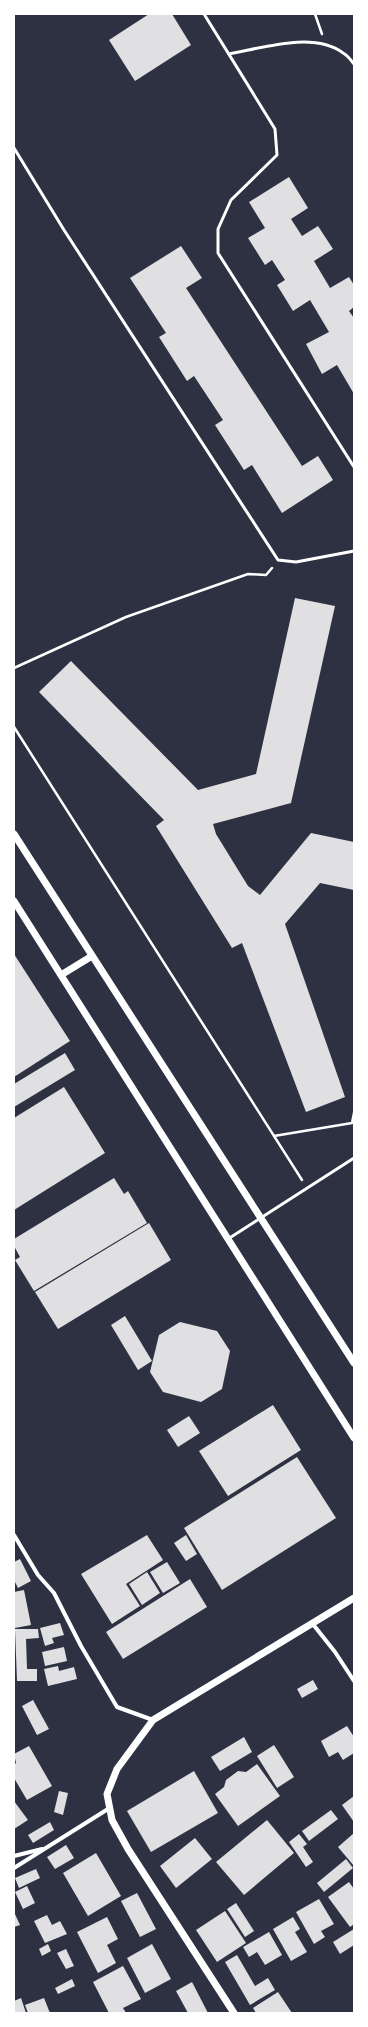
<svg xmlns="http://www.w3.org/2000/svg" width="368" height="2027" font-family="'Archivo Narrow',sans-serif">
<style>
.building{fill:#e0e0e3}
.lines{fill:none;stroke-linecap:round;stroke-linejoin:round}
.path{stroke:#fff;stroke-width:2.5}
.service{stroke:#fff;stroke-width:3}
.minor{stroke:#fff;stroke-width:4}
.tertiary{stroke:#fff;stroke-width:7}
</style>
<rect width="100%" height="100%" fill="#2d3142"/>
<g class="building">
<polygon points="149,14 172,14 191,45 135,81 109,40"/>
<polygon points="289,177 308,208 291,219 302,236 318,226 333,249 314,261 330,288 349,277 354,285 354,307 349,311 354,318 354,394 337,365 322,374 306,344 329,332 310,300 293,311 277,285 285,280 272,260 265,265 248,238 265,228 249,202"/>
<polygon points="181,246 202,278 186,288 302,466 318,456 333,480 282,513 252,465 244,470 215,425 223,420 194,376 187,381 159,337 166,333 130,278"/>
<polygon points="295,598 335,606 291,803 213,824 216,834 248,886 260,895 311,833 354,842 354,890 320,883 285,924 345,1097 306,1112 242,943 232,948 156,826 164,820 39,692 71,661 198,790 256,774"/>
<polygon points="14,954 70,1041 14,1077"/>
<polygon points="65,1053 75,1070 14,1107 14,1084"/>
<polygon points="64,1087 105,1153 14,1210 14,1118"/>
<polygon points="114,1178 124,1194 128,1191 147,1223 34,1291 15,1260 20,1257 14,1246 14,1239"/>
<polygon points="149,1223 171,1260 58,1329 35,1292"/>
<polygon points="125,1316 152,1361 138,1370 111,1325"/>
<polygon points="180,1322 217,1331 230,1351 222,1389 201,1402 163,1392 150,1372 159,1335"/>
<polygon points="273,1405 301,1450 228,1496 199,1451"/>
<polygon points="189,1416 200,1433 178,1447 167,1430"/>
<polygon points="297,1457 336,1518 222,1590 184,1528"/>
<polygon points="147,1535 163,1560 126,1584 140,1606 112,1624 81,1574"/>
<polygon points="186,1535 197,1554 186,1561 174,1543"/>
<polygon points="20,1559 31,1581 18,1588 14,1580 14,1562"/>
<polygon points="167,1562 180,1583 163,1593 150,1572"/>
<polygon points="147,1572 160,1593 142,1605 129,1584"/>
<polygon points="190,1579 207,1607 123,1659 106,1632"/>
<polygon points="24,1590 31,1625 15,1628 14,1592"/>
<polygon points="60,1623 64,1635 52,1638 54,1643 45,1646 40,1628"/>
<polygon points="15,1629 38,1629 39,1638 26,1639 27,1669 37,1669 37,1681 17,1681"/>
<polygon points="64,1647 67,1661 45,1666 42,1652"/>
<polygon points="58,1666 59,1671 74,1667 77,1679 48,1686 44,1669"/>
<polygon points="313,1680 318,1689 302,1698 297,1689"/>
<polygon points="33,1700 49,1729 37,1735 22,1706"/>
<polygon points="347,1726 354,1737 354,1753 343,1760 338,1752 329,1757 321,1741"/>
<polygon points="244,1737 252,1752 220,1771 211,1757"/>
<polygon points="274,1745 294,1777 277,1788 257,1756"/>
<polygon points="29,1746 52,1786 27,1800 14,1778 14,1765 16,1763 14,1754"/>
<polygon points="257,1764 280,1796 238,1826 215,1794 224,1787 226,1780 238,1771 246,1772"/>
<polygon points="194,1771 218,1813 151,1852 127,1811"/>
<polygon points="59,1791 68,1793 63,1815 54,1812"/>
<polygon points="354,1796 354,1822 342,1805"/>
<polygon points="14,1801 28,1820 14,1829"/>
<polygon points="331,1810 338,1819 309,1841 302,1831"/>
<polygon points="267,1820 294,1853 244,1895 216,1862"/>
<polygon points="50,1822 54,1830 33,1843 28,1835"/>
<polygon points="354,1833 354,1866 338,1847"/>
<polygon points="299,1834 307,1844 303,1847 313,1862 306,1867 289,1842"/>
<polygon points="195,1838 212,1859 176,1888 160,1866"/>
<polygon points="66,1845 74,1858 55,1869 47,1857"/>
<polygon points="96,1853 121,1896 88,1916 63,1873"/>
<polygon points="346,1859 353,1868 324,1892 317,1883"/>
<polygon points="36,1869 40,1878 19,1888 15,1878"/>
<polygon points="349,1882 354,1889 354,1924 350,1927 328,1897"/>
<polygon points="27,1886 35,1903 23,1909 15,1892"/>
<polygon points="137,1893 156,1929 140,1937 121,1901"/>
<polygon points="319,1899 334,1924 321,1931 325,1937 314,1944 296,1912"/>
<polygon points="236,1903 254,1931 245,1937 227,1909"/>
<polygon points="225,1911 246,1943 217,1962 196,1930"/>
<polygon points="14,1912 20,1925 14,1927"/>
<polygon points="47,1915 52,1925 60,1921 67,1934 45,1943 34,1921"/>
<polygon points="107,1917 118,1939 107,1945 116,1963 98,1973 77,1932"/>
<polygon points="293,1917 300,1929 295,1932 307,1952 291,1961 273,1929"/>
<polygon points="354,1929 354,1945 340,1954 333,1942"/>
<polygon points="269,1932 282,1955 265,1965 257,1952 249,1957 243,1947"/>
<polygon points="48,1944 51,1951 42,1956 39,1949"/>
<polygon points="152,1944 171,1979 145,1993 127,1958"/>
<polygon points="66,1949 74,1966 66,1969 57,1953"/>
<polygon points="237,1955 255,1986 268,1978 275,1990 250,2005 225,1962"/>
<polygon points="123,1966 141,1999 123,2008 126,2013 109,2013 93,1982"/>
<polygon points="72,1979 75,1986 58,1994 55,1988"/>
<polygon points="192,1982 208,2013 188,2013 176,1991"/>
<polygon points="278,1992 292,2013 256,2013 253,2008"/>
<polygon points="21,1998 26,2013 14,2013 14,2001"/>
<polygon points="44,1998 50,2013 28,2013 25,2005"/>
</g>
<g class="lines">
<g class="path">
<polyline points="315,14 322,34"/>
<polyline points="14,668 126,617 248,574 266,575 272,568"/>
<polyline points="14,727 302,1180"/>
<polyline points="274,1136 352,1123 354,1113"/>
</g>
<g class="service">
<polyline points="204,14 275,129 277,155 231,200 218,229 218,253 354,467"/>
<path d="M229,54C262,48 314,31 343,53C347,55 351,60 354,64"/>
<polyline points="14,148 64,230 278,560 296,562 354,551"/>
<polyline points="228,1239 354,1158"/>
</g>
<g class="minor">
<polyline points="14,1535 38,1575 54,1593 81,1646 117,1707 153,1720"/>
<polyline points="312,1623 335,1652 354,1681"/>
<polyline points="14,1856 42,1849"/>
<polyline points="14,1868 108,1809"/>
</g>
<g class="tertiary">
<polyline points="14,834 354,1363"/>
<polyline points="14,901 354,1438"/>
<polyline points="61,975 92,956"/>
<polyline points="234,2013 128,1849 112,1820 107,1794 117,1769 153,1720 354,1598"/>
</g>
</g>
<rect width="368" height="2027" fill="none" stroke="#ffffff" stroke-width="30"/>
</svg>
